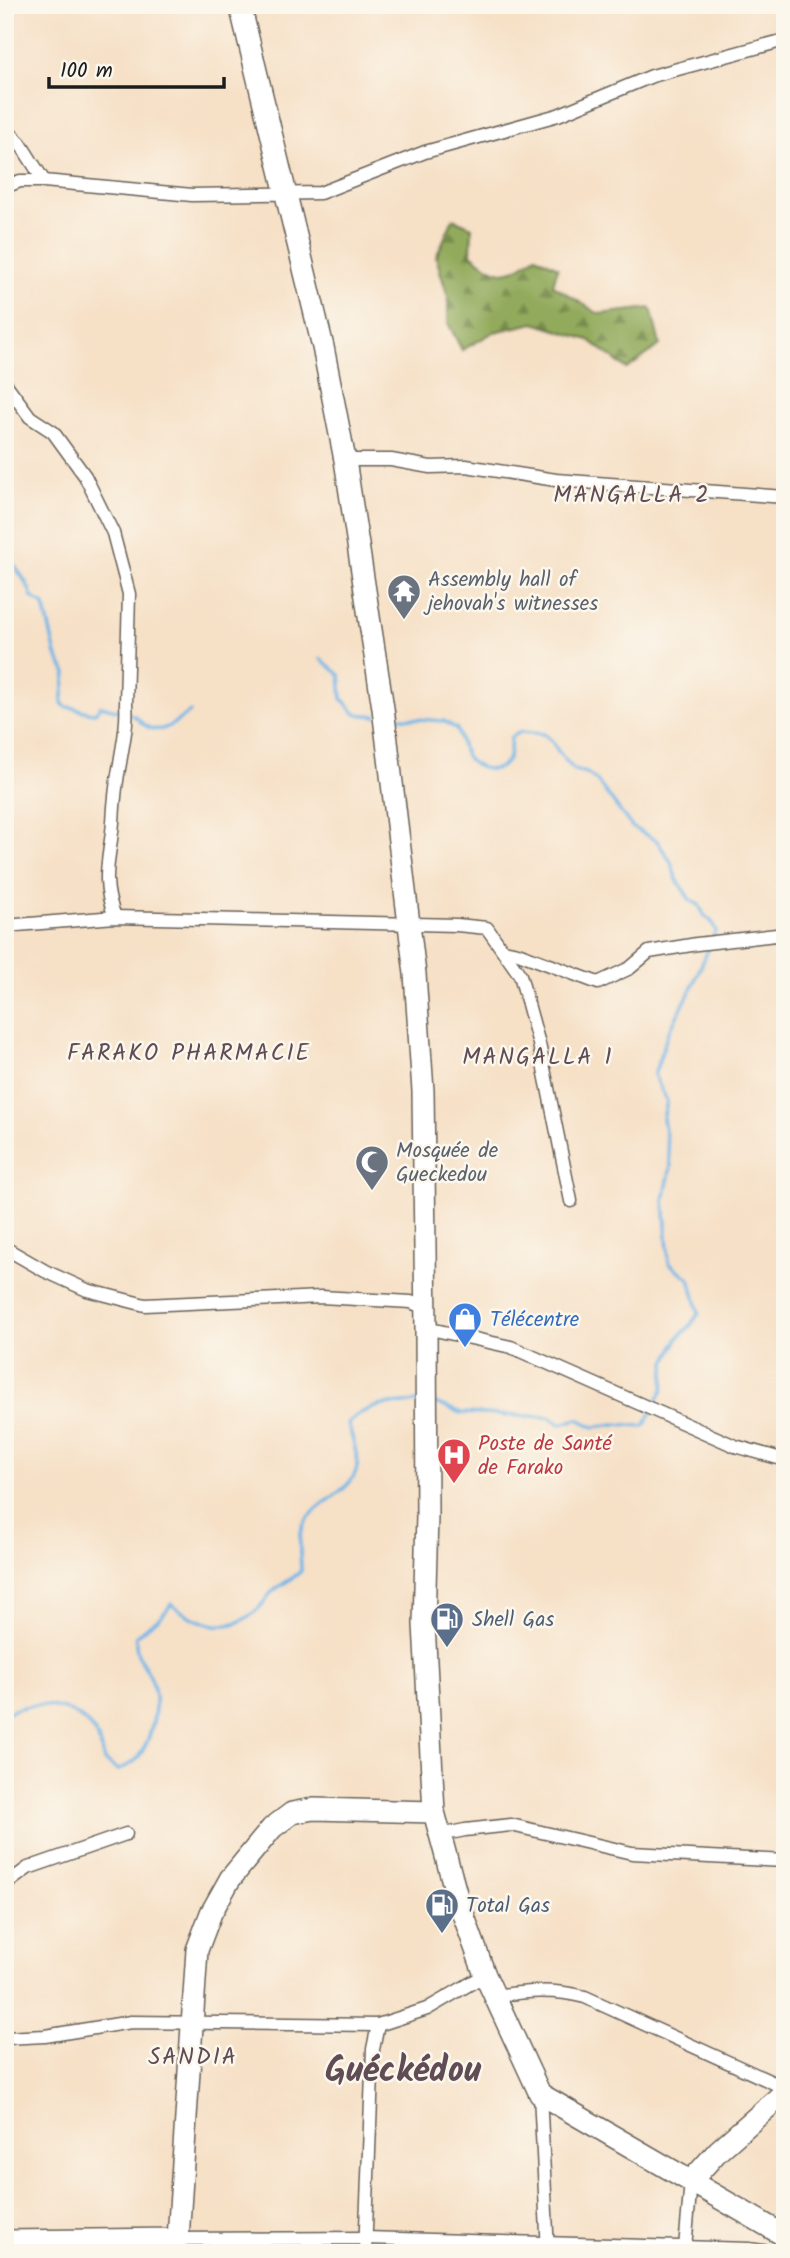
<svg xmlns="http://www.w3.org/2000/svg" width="790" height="2258" font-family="Kalam,sans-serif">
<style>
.forest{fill:url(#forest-firs);stroke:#57633c;stroke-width:2}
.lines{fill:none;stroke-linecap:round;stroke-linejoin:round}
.stream{stroke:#71b5e7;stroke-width:3.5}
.minor-casing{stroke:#686158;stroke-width:15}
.primary-casing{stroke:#686158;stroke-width:24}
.trunk-casing{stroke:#686158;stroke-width:24}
.minor{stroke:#fff;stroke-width:12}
.primary{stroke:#fff;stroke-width:21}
.trunk{stroke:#fff;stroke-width:21}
.labels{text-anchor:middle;stroke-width:5;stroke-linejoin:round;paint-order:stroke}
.worship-label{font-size:21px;fill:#5b616d;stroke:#fbf7ec;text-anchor:start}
.shop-label{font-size:21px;fill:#366cbe;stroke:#fbf7ec;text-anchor:start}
.health-label{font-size:21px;fill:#be3a42;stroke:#fbf7ec;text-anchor:start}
.service-label{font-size:21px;fill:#4e5e75;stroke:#fbf7ec;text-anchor:start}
.neighbourhood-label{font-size:23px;letter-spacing:2px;fill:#604c55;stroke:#fbf7ec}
.town-label{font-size:35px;font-weight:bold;fill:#604c55;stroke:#fbf7ec}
</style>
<defs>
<pattern id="forest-firs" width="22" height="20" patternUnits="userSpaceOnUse" patternTransform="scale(1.75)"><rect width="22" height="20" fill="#92aa5c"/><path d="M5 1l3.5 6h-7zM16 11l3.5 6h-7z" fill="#768a4b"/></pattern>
</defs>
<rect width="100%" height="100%" fill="#fbf7ec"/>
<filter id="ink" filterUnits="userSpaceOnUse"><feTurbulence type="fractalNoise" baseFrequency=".0143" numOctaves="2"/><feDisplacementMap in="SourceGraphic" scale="14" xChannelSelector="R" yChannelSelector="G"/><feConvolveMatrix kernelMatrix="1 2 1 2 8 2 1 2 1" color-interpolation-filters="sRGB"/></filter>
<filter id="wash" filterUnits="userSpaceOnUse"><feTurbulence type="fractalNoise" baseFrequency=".00686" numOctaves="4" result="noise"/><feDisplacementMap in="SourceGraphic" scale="28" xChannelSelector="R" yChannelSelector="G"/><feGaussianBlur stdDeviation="1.57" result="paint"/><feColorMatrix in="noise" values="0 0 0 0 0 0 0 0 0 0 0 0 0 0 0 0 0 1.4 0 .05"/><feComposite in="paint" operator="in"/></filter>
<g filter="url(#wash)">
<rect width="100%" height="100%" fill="#f6e0c6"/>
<path class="forest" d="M453,219L472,227L471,254C499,277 506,278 536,256L558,267L553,285L599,314L651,308L660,345L627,369L589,340L534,323L494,332L462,350L448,323V297L436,257Z"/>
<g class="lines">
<g class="stream">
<polyline points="5,519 9,524 5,539"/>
<path d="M5,547C10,566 28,578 32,597L44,605L56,655L66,673L62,703L66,707C78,707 84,713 95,713L101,706L123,712"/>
<polyline points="321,659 340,675 342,699 356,714 376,716"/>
<path d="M130,714C137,716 138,720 143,724C161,738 175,722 190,712"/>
<path d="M390,717L444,721L457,729C460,738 462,748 466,756C474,770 500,776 508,759C511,753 510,743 511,737L520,732L544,734L551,740L560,754L574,770L587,773L597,781L632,827L657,841L671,862L676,878L690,900L699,905L704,915L712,922L716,931L712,940"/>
<polyline points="435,1403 461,1413 549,1417 561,1424 578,1419 594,1427 614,1424 644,1426 651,1413"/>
<polyline points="654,1406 663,1390 666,1362 678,1338 690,1326 699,1313 690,1279 669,1263 664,1200 671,1166 663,1119 667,1101 654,1075 668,1033 690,992 709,947"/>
<path d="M5,1714C34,1697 84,1705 98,1739C101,1746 102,1754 104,1761L118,1770C124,1767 133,1764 137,1759C152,1740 160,1705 152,1681C145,1661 135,1662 136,1636C148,1624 162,1620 171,1604C201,1626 230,1637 260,1607C264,1603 266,1598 270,1594C278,1585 291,1581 301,1571C301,1560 299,1548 300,1538C305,1501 351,1498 357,1467C359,1455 351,1436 348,1423C370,1402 391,1404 420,1402"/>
</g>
</g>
</g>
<g filter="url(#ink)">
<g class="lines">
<g class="minor-casing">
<g id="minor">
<polyline points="5,128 20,143 44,181"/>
<polyline points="5,187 20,181 44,181 192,195 320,193 425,152 558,115 652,76 785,40"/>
<path d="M5,383L30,417L53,432L85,476L113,533L129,594L126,704C128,724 123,743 120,763C116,783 114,802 113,822C110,860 100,878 115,917"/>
<polyline points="345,460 391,460 430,467 466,466 556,480 785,497"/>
<polyline points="5,926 115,917 457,925 487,928 520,975 539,1044 571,1201"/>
<polyline points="504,950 518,953 598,983 630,968 649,952 697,944 785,934"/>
<polyline points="5,1248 45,1271 87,1290 145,1305 321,1297 411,1302 425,1308"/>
<polyline points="426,1328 511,1347 735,1446 785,1460"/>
<polyline points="440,1835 465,1830 511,1825 632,1853 785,1861"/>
<polyline points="5,1885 28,1868 126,1834"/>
<path d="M495,1996C527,1991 554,1989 585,1997L776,2084L785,2086"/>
<polyline points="5,2038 45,2036 131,2022 378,2025 427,2009 485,1975"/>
<polyline points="540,2094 548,2252"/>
<polyline points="178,2239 365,2238 749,2249 777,2253"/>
<polyline points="685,2248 691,2181"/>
<polyline points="365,2253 373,2049 378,2025"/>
</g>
</g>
<g class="primary-casing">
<g id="primary">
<polyline points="434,1812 457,1897 485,1975 540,2094 785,2236"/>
<polyline points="691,2181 718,2151 785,2092"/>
</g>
</g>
<g class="trunk-casing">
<polyline id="trunk" points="5,2241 178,2239 197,1950 211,1913 230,1879 272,1828 292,1813 313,1809 434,1812 424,1624 427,1516 426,1328 423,1091 415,974 383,708 345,460 323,347 240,5"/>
</g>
<use href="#minor" class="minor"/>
<use href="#primary" class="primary"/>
<use href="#trunk" class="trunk"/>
</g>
</g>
<defs>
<g id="temple-pin" transform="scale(1.75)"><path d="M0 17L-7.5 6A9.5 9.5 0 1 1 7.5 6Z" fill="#6b7280" stroke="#fbf7ec"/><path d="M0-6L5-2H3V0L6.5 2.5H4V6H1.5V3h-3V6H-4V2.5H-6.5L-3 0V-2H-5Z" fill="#fff"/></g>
<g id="mosque-pin" transform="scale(1.75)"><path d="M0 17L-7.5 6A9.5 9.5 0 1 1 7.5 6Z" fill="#6b7280" stroke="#fbf7ec"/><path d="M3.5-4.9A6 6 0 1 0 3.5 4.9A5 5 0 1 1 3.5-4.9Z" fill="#fff"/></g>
<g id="shop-pin" transform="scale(1.75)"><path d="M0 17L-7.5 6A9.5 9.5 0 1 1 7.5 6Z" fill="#3f7fe0" stroke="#fbf7ec"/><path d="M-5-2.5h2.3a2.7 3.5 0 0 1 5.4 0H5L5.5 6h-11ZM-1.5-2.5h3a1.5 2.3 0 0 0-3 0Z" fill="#fff"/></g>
<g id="hospital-pin" transform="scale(1.75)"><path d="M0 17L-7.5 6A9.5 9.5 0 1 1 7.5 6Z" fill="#e0444e" stroke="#fbf7ec"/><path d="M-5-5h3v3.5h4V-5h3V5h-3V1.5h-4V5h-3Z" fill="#fff"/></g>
<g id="fuel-pin" transform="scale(1.75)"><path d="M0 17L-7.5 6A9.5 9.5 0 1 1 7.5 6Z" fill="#5c6f8a" stroke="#fbf7ec"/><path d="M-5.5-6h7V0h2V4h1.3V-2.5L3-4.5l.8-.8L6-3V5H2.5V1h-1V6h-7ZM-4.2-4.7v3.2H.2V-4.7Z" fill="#fff"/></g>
</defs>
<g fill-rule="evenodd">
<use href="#temple-pin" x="404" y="591"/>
<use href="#mosque-pin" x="372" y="1162"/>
<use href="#shop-pin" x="465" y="1319"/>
<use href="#hospital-pin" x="454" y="1455"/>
<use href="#fuel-pin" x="447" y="1619"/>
<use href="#fuel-pin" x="442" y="1905"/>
</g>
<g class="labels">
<g class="worship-label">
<text x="428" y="586">Assembly hall of<tspan x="428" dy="24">jehovah's witnesses</tspan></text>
<text x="396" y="1157">Mosquée de<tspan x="396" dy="24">Gueckedou</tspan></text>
</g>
<g class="shop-label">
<text x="490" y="1326">Télécentre</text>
</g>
<g class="health-label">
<text x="478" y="1450">Poste de Santé<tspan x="478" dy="24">de Farako</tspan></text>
</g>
<g class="service-label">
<text x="472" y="1626">Shell Gas</text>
<text x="466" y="1912">Total Gas</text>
</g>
<g class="neighbourhood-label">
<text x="632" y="502">MANGALLA 2</text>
<text x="189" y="1060">FARAKO PHARMACIE</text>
<text x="538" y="1064">MANGALLA 1</text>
<text x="193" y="2064">SANDIA</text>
</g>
<g class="town-label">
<text x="403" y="2081">Guéckédou</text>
</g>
</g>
<rect width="790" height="2258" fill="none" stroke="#fbf7ec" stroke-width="28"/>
<path d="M49 77v10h175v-10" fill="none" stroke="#1c1c1c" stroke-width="3.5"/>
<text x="60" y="77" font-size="21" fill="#1c1c1c" stroke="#fbf7ec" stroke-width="5" paint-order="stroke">100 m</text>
</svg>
